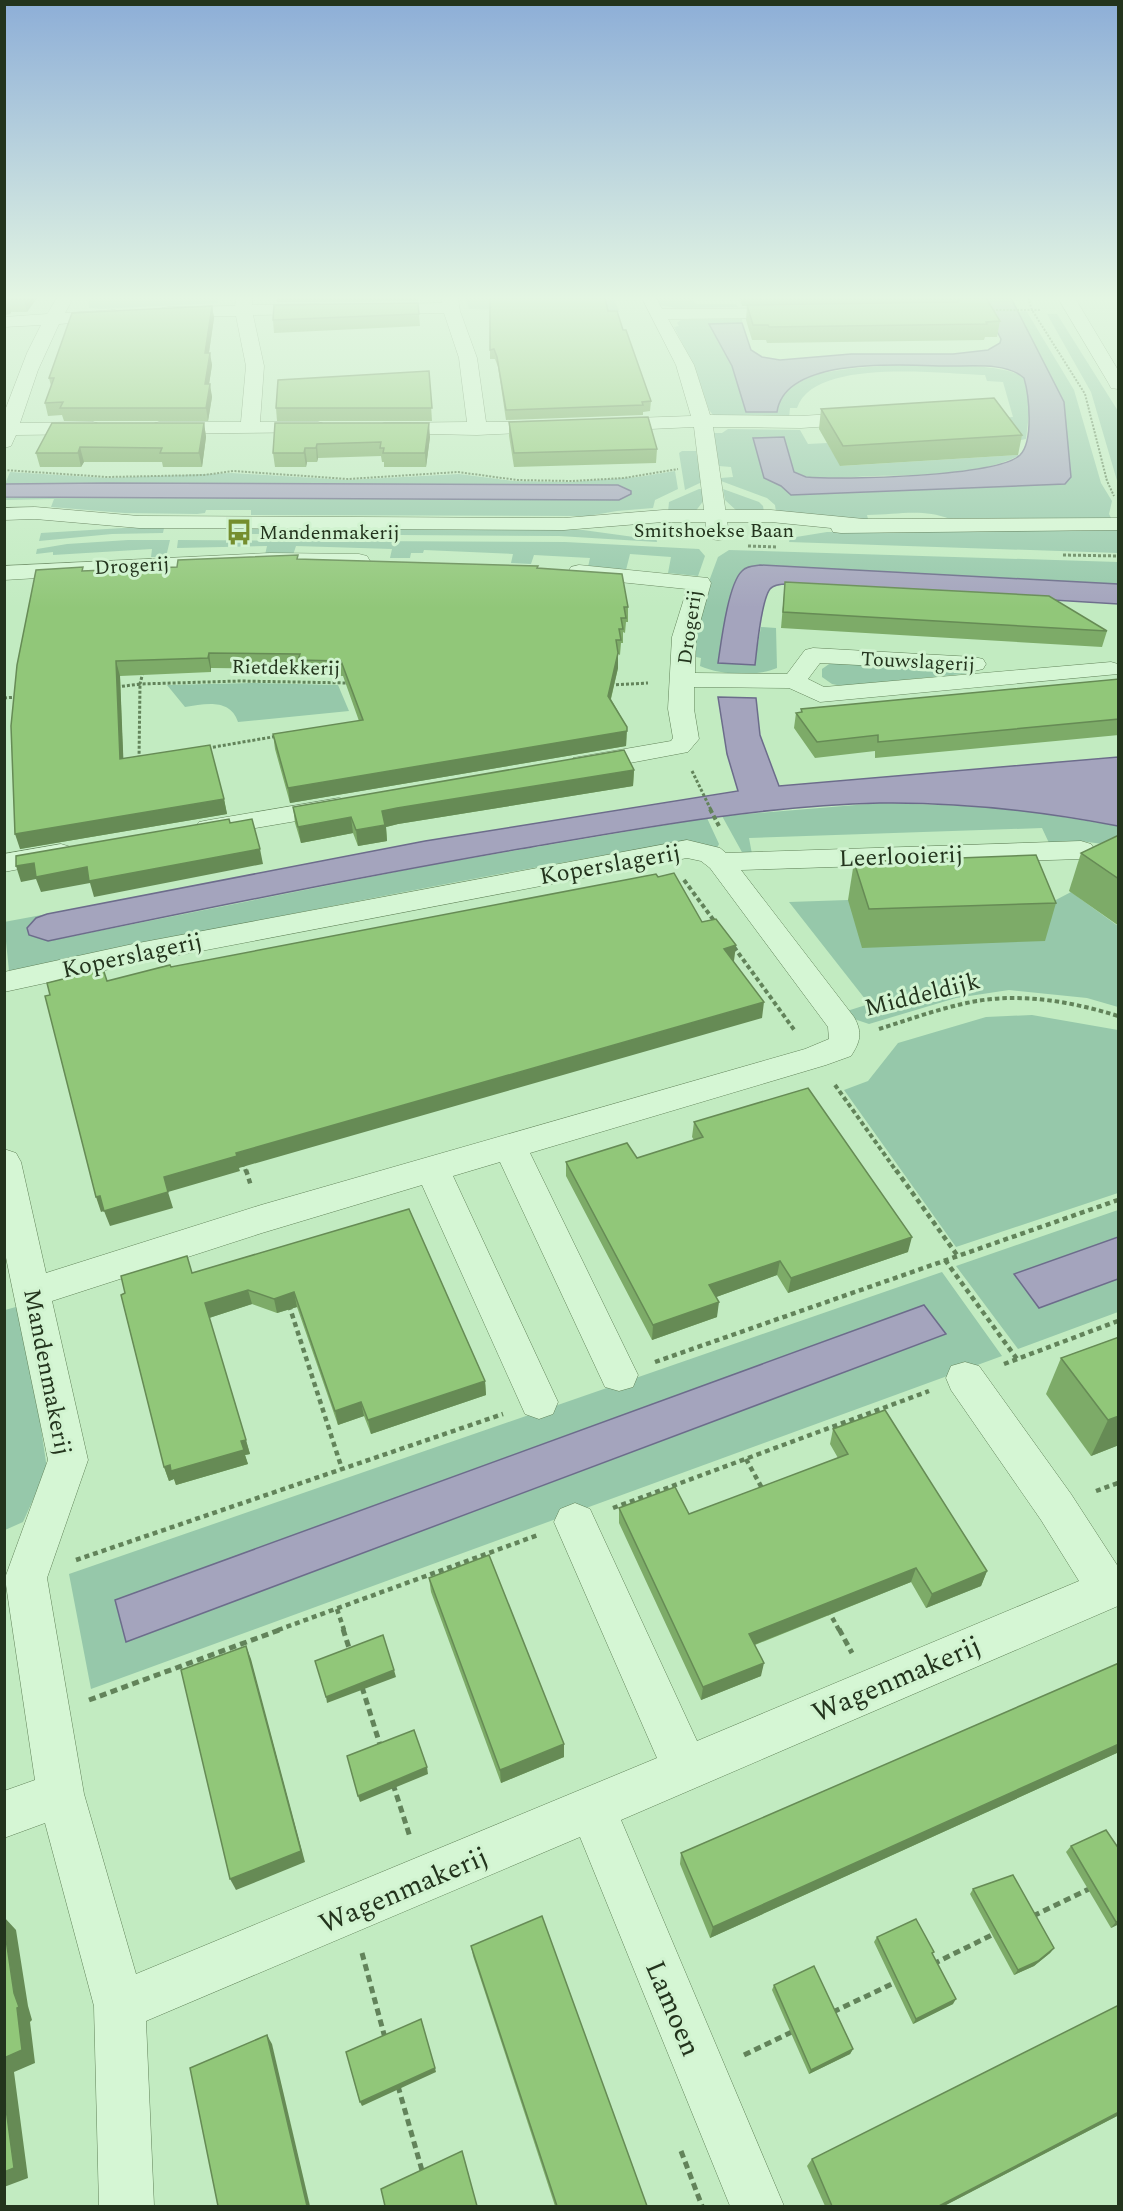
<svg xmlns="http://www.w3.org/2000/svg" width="1123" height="2211" font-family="Spectral,serif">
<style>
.green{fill:#96c8aa;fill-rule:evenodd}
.water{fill:#a4a4bd;stroke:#6c6c8b;stroke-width:1.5}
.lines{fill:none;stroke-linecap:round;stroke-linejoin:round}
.street-casing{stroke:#62835a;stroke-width:1}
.secondary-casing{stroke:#46653d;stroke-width:1}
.path-far4{stroke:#62835a;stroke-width:2;stroke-dasharray:2 1.5;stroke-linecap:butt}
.path-far3{stroke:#62835a;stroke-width:3;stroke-dasharray:3 2;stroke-linecap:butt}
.path-far2{stroke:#62835a;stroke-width:4;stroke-dasharray:4.5 3;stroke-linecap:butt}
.path-far1{stroke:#62835a;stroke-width:4.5;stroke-dasharray:5 4;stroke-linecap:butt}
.path{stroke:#62835a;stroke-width:5;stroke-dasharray:7 4.5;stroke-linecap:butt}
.street{fill:#d5f6d4;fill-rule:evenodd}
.secondary{fill:#d5f6d4;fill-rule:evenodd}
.wall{fill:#7dab68}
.shaded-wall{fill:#668b55}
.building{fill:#91c779;stroke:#668b55;stroke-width:1.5}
.labels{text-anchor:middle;stroke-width:6;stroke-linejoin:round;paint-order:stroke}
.far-street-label{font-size:20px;fill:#23341d;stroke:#d1f3d0}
.far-poi-label{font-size:20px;fill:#23341d;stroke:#d1f3d0;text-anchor:start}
.street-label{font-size:24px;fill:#23341d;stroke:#d1f3d0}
.near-street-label{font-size:28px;fill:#23341d;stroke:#d1f3d0}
</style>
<rect width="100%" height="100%" fill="#c2ebc1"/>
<g class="green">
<polygon points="89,298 218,298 218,303 102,309 89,308"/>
<polygon points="466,298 613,298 620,312 469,309"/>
<polygon points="656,298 692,298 696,304 736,304 738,307 677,308 659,305"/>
<path d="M1024,311L1027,312L1074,390L1101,483L1112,501L1109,514L1111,518L950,519C921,508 898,515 867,515L868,519H835L776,512L775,505L767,498L721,481V478L733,477L731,467L719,466L713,433H722L728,429L800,430L808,444L827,443L841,466L1020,455C978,477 922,475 875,476C852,477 829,479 806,477L794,473L784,437L764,478L1065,484L1064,402L1018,312Z"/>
<polygon points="1047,314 1057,314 1118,411 1118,484 1091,392"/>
<path d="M742,319V323L709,324L732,366L747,412L778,405C784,391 798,382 812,376C844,364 1001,357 1024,378L1030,405L1026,439L1021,440L994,418L1013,417L1003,382L987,381L985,375C942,374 814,357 797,408H790L789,418L713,415L709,410L695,368L674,327L679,326L677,323L681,320Z"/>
<polygon points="682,451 696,451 702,482 685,490 679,453"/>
<polygon points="675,471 678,489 655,500 653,508 617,511 588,516 251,515 251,510 206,510 205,513 197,514 124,513 51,507 54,499 5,500 4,497 59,496 619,500 631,494 631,491 618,485 5,484 10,472 107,478 232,473 347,480 459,474 514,481 570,482 638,477"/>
<polygon points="699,489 703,489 704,500 695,512 668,512 669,502"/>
<polygon points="723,489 759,502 763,506 764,512 738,512 725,500"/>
<polygon points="123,528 164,528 163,533 112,534 39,541 41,533"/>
<polygon points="246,528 583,530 634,537 656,537 657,542 559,536 244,534"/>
<polygon points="1118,530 1118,553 789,542 790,538 827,532"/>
<polygon points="128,540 170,540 166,557 151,557 152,549 53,555 53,552 36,554 37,549 67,544"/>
<polygon points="178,540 565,542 699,549 705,556 698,576 668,573 671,557 630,554 626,570 588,567 590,558 534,555 531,564 511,563 513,554 424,550 423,553 411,553 410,558 390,558 392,549 296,546 293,555 265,555 267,546 177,548"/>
<path d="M729,550L1118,562V584L751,566L718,663L754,665L761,627L776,628L777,668C756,677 720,675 700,666L701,658L691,656L705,592L718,557Z"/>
<polygon points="832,662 968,669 972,673 842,686 832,684 822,677 822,669"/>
<path d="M252,683L338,685L349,711L238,722C230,698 205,704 185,707L167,685Z"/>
<polygon points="880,803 1003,807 1118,826 1118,846 1080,841 1049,843 1042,828 749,838 752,854 743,854 722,816"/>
<path d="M707,818L719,844L717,848L689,842L673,843C451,881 230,926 9,971L4,922L47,914L36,918L48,941L436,864Z"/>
<polygon points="1071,892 1118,926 1118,1007 1087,998 1009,990 956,998 869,1024 851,1018 847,1011 869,1004 789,902 848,900 1033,912"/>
<polygon points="1032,1015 1118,1030 1118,1193 956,1247 844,1090 868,1081 898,1043 986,1017"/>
<polygon points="1118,1210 1118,1237 1014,1274 1039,1308 1118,1279 1118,1312 1018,1349 956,1266"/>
<path d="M942,1272L1002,1356L91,1689L69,1574ZM924,1305L946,1334L126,1641L116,1600Z"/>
<polygon points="23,1305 47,1469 23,1522 5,1530 5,1310"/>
</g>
<g class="water">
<path d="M979,298H1011L1064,402L1071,477L1065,484L791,495L781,486L764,478L753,438L784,437L794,472L806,477C841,480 997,477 1020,455C1034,441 1029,395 1024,378C1005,361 967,367 943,366C903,365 785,356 777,412H746L732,366L709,324L742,323L751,350L762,357L780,360L851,354H953L988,350L1000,343L1001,339Z"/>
<polygon points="106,483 618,485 631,491 631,494 619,500 5,497 5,484"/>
<path d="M760,565L1118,584V604L788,584C782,584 774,584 770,589C761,601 757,648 755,665L718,663C721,643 728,584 742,571C746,566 753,566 760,565Z"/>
<path d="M718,697L756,698L760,735L779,786L1118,757V826C1040,811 961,802 880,803C755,806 631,830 508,851C354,878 201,909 48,941L29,935L27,928L36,918L47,914L425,841L738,791L727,754Z"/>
<polygon points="1118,1237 1118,1279 1039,1308 1014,1274"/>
<polygon points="924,1305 946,1334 126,1642 115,1600"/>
</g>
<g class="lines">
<g class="street-casing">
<g id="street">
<polygon points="57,298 69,298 71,302 65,313 114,310 120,311 123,315 120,319 114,320 59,324 38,370 20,423 93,422 100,424 103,428 100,432 93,434 16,435 11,446 4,448 4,413 27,353 41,325 4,327 4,317 47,314"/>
<polygon points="236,298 252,298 252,305 317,304 323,305 326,309 323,313 317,314 253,315 264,366 260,422 318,422 325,424 328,428 325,432 159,434 152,432 149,428 152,424 159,422 241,422 246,366 236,316 168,317 162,316 159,312 162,308 168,307 235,306"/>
<polygon points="442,298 458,298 460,311 477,358 486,422 555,421 562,423 565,427 562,431 477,435 377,433 374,429 377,425 384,423 467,422 459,358 444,313 375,314 369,313 366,309 369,305 375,304 442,303"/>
<polygon points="642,298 656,298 662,309 791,308 797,309 800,313 797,317 791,318 668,319 694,365 710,415 801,416 863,412 870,414 873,418 870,422 863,424 801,428 713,427 729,534 726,539 718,540 710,539 707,534 694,427 606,431 599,429 596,425 599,421 606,419 691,416 676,365"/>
<polygon points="1058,298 1075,298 1118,370 1118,389 1111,388 1109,384"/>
<polygon points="270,553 359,554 367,556 370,561 367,566 359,568 226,567 4,580 4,566"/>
<polygon points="579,565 708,578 711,583 696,637 695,673 787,674 805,650 813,648 974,657 983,659 986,664 983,669 974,671 820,663 808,679 824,687 1111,662 1118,664 1118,674 820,702 789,688 694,687 694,709 699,739 688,752 582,772 573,770 569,764 573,758 671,741 673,738 668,709 672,637 687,589 571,577 568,572 571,567"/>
<polygon points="339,798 349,800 353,806 349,812 209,836 199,834 195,828 199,822 209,820"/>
<path d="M687,840L720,848L726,853L1081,841L1091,844L1095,850L1091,856L1081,859L741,870L854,1017C863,1033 860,1042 851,1056L826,1065L530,1153L638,1375L633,1387L619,1391L605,1387L500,1162L453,1176L558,1402L553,1414L539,1419L525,1414L422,1185L262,1233L52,1301L88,1460L47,1578L84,1794L136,1974L657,1758L554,1522L560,1509L575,1503L590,1509L697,1741L1079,1581L1041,1520L951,1390L946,1378L951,1366L965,1362L979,1366L1071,1494L1117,1565H1118V1606L621,1820L784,2206H730L580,1837L146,2021L154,2206H99L94,2006L45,1823L4,1838V1791L35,1780L5,1578L48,1460L4,1248V1149L16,1153L21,1162L46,1273L261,1205L805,1049L829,1039L828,1027L710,868L701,861L687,858L133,964L4,992V972L133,944Z"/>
<polygon points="61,844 71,847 75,853 71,859 4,872 4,854"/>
</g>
</g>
<g class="secondary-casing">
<polygon id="secondary" points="35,507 139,516 564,518 663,510 771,510 864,519 1118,518 1118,530 841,533 833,532 831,528 771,522 663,522 564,530 139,528 35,519 4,520 4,508"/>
</g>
<g class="path-far4">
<polyline points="1028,298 1032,310 1085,394 1107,481 1114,496"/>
<polyline points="989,310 1041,310"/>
<polyline points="4,470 107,477 204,475 233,471 348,479 458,472 517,480 572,481 624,478 678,469"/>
</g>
<g class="path-far3">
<polyline points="748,546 777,547"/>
<polyline points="1063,555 1118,556"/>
<polyline points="143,672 140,684 240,681 349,683"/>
<polyline points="611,685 648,683"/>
<polyline points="117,687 140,684 139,760"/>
<polyline points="4,698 17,697"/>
<polyline points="208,748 278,736"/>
<polyline points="692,771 711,810"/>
</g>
<g class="path-far2">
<polyline points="710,809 719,826"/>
<polyline points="684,880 715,922"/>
<polyline points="734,947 795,1031"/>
<path d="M879,1029C911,1019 943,1007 977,1001C1024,993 1073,1002 1118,1016"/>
<polyline points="835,1085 897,1172"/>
<polyline points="243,1162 246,1172"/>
</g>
<g class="path-far1">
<polyline points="246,1170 251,1186"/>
<polyline points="896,1170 957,1255"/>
<polyline points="945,1260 1017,1359"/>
<polyline points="289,1305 342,1469"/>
<polyline points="655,1362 1118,1200"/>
<polyline points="1004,1364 1118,1321"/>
<polyline points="746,1459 763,1490"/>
<polyline points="1096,1491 1118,1483"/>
<polyline points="613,1508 929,1391"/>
<polyline points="76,1560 503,1414"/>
<polyline points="337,1609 344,1630"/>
<polyline points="828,1610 839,1630"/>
<polyline points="278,1630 538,1535"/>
</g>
<g class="path">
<polyline points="343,1629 350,1651"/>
<polyline points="839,1629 852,1653"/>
<polyline points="362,1687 381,1748"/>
<polyline points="89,1700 282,1629"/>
<polyline points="393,1784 410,1837"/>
<polyline points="1033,1916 1091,1888"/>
<polyline points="362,1953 385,2038"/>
<polyline points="933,1964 996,1933"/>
<polyline points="833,2012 896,1982"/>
<polyline points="744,2055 794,2031"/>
<polyline points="398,2086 423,2174"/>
<polyline points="681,2151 702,2206"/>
</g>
<use href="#street" class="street"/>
<use href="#secondary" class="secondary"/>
</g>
<g class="wall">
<polygon points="4,298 37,298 27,312 11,312 10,314 4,315"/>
<polygon points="277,298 418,298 418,301 277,302"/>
<polygon points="740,298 986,298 1000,321 997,337 985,337 984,340 767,343 766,340 752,340 746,320 747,306 742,306"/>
<polygon points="418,303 420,326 274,333 273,320"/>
<polygon points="212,306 214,318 209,353 212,365 209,384 212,397 208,421 64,421 62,415 48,416 45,403 51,386 49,378"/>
<polygon points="608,311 623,330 651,401 650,411 643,412 643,415 506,420 498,367 495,359 490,359 490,350"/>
<polygon points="429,371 432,421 277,421 276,408"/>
<polygon points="821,409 1022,435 1018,455 840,466 819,429"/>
<polygon points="509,422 657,449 656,463 514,467 509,436"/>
<polygon points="204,423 206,437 202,467 163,467 162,462 84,462 81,467 40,467 36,453"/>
<polygon points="275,423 430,437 426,467 384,467 384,462 382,462 381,456 318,458 317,462 307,462 306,467 275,467 273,453"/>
<polygon points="299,559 538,568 628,607 628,622 626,622 625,633 623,632 623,643 621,643 620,655 618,654 618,668 611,699 627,727 626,746 290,803 275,749 273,734 359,721 343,676 300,674 299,669 211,668 211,672 120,676 123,759 224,799 227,814 20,849 84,571 177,567"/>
<polygon points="785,582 1107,631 1102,647 781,628"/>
<polygon points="1119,679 1119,735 875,758 875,751 815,758 794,728 796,713 801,712 801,709"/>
<polygon points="634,770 633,786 398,824 386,827 387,841 358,846 353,833 301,843 295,823 293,807"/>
<polygon points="1119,835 1119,926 1069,891 1081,853"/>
<polygon points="854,862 1056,903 1045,941 862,948 848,900"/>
<polygon points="694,1122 908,1252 788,1293 777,1275 716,1297 717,1317 652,1340 566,1176 566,1162 637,1158 694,1140 692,1137"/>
<polygon points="409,1209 485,1381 486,1395 371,1434 364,1416 338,1425 297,1307 277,1313 252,1304 209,1318 250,1454 245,1455 248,1464 176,1485 174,1479 169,1481 164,1467 192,1273"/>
<polygon points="1119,1337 1119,1445 1091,1456 1046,1394 1061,1358"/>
<polygon points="833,1429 987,1571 981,1586 926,1608 911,1582 755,1645 761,1676 701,1700 619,1523 619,1508 689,1514 838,1458 830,1444"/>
<polygon points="429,1578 564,1744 564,1757 501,1783 431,1592"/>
<polygon points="1119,1752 710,1938 680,1864 681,1853"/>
<polygon points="1071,1846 1119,1924 1111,1928 1066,1852"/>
<polygon points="973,1889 1054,1948 1050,1953 1034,1966 1014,1975 970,1894"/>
<polygon points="877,1937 934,1952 932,1954 953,2004 913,2024 874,1942"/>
<polygon points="471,1946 647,2206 555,2206 473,1956"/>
<polygon points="774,1985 853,2049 850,2054 809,2074 772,1990"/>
<polygon points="1119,2005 1119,2115 944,2206 825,2206 807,2166 812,2159"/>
</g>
<g class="shaded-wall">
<polygon points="25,298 37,298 27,312 24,300"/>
<polygon points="8,299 11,312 10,314 4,315 4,302"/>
<polygon points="212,306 214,318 207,365 205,353"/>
<polygon points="210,353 212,365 207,397 205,384"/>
<polygon points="210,384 212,397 208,421 206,408"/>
<polygon points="204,423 206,437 202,467 199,453"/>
<polygon points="429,423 430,437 426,467 425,453"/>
<polygon points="317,444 318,458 317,462 316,448"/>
<polygon points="80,447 84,462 81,467 78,453"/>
<polygon points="305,448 307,462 306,467 304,453"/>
<polygon points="209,653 211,668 211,672 208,658"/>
<polygon points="618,653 618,668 608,710 608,696"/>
<polygon points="116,661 120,676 124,774 120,759"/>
<polygon points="627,727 626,746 290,803 288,788"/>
<polygon points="634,770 633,786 398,824 386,827 387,841 358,846 356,830 382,811 397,808"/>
<polygon points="224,799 227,814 20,849 15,834"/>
<polygon points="351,817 353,833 301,843 298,827"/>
<polygon points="260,849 263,864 94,897 90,883 41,892 36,879 21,882 16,866 34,863 87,867"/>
<polygon points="736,945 734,961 723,964 724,949"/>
<polygon points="764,1002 762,1018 239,1168 240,1171 168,1192 164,1177 236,1153"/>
<polygon points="168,1192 173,1208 110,1226 104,1211 101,1212 96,1197 100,1196"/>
<polygon points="912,1237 908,1252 788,1293 791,1278"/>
<polygon points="780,1261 777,1275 708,1300 709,1285"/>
<polygon points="248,1290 252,1304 209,1318 205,1303"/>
<polygon points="294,1292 297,1307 277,1313 274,1299"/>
<polygon points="719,1302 717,1317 652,1340 653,1325"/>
<polygon points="485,1381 486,1395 371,1434 368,1420"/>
<polygon points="361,1402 364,1416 338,1425 335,1411"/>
<polygon points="1119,1416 1119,1445 1091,1456 1108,1420"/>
<polygon points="246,1440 250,1454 245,1455 248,1464 176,1485 174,1479 169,1481 164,1467"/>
<polygon points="916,1568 911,1582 746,1648 749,1634"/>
<polygon points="987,1571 981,1586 926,1608 932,1594"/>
<polygon points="246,1646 251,1659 305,1862 236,1890 230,1879"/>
<polygon points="764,1663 761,1676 701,1700 703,1687"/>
<polygon points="394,1670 396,1677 327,1703 326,1697"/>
<polygon points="564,1744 564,1757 501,1783 500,1770"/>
<polygon points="1119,1744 1119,1752 710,1938 713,1927"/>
<polygon points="427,1767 428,1774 360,1802 358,1796"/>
<polygon points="4,1917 16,1930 28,2006 32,2020 30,2022 35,2063 14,2072 28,2178 4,2187 4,2058 14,1993 4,1926"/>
<polygon points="1119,1921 1119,1924 1111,1928 1116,1922"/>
<polygon points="1054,1948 1050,1953 1034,1966 1014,1975 1018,1970"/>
<polygon points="956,1999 953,2004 913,2024 916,2019"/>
<polygon points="267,2035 272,2044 310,2206 307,2206"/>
<polygon points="853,2049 850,2054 809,2074 811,2070"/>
<polygon points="435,2068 436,2072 362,2106 360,2102"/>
<polygon points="1119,2112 1119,2115 944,2206 939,2206"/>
</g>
<g class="building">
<polygon points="4,298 25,298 24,300 8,299 7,302 4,302"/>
<polygon points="490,298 605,298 608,311 617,311 623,330 626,330 651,401 642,402 643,405 506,410 497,357 494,349 490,350"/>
<polygon points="961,298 986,298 1000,321 986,322 987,324 769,327 768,325 753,325 747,305 958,302"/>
<polygon points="418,303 419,314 273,320 274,305"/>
<polygon points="212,306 205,353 210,353 205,384 210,384 206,408 60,408 63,402 45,403 54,378 49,378 72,313"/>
<polygon points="429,371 432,408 276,408 278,380"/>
<polygon points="994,398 1022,435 843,446 821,409"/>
<polygon points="648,417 657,449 514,453 509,422"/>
<polygon points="52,423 204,423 199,453 160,453 162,448 80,447 78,453 36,453"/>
<polygon points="275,423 429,423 425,453 383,453 384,448 380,448 381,442 317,444 316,448 305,448 304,453 273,453"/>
<polygon points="298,555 297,559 538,566 537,568 622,574 628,607 624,607 626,618 621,618 623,629 619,629 621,640 616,640 618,653 608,696 627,727 627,731 288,788 273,734 363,720 341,661 298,660 300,654 209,653 208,658 116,661 120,759 210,745 224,799 15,834 11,726 17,665 36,570 83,567 82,571 177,567 178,560"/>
<polygon points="785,582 1049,596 1107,631 783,612"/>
<polygon points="1119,679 1119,719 878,742 878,735 817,742 796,713 802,712 801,709"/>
<polygon points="624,750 634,770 397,808 382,811 385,825 356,830 351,817 298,827 293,807"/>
<polygon points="229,819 230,823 252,819 260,849 89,881 87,867 36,877 34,863 16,866 16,856"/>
<polygon points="1119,835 1119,879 1081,853"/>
<polygon points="1036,855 1056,903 869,909 854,862"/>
<polygon points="674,873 702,922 716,919 736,945 724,949 764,1002 236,1153 237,1156 164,1177 168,1192 104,1211 100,1196 96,1197 45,996 50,995 47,983 103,969 107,981 170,965 171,967 656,874 658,877"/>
<polygon points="808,1088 912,1237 791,1278 780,1261 709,1285 719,1302 653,1325 566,1162 627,1143 637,1158 703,1137 694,1122"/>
<polygon points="409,1209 485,1381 368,1420 361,1402 335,1411 294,1292 274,1299 248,1290 205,1303 246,1440 241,1441 244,1450 171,1471 170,1465 164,1467 121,1295 125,1293 121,1276 187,1256 192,1273"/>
<polygon points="1119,1337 1119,1416 1108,1420 1061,1358"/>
<polygon points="885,1410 987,1571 932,1594 916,1568 749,1634 764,1663 703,1687 619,1508 675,1487 689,1514 848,1454 833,1429"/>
<polygon points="489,1555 564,1744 500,1770 429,1578"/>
<polygon points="383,1635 394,1670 326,1697 315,1661"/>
<polygon points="246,1646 301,1851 230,1879 181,1670"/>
<polygon points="1119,1663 1119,1744 713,1927 681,1853"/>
<polygon points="414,1730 427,1767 358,1796 347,1756"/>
<polygon points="1106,1830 1119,1849 1119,1921 1116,1922 1071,1846"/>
<polygon points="1013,1875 1054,1948 1038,1961 1018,1970 973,1889"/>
<polygon points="542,1916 647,2206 557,2206 471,1946"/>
<polygon points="916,1919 934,1952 932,1953 956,1999 916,2019 877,1937"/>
<polygon points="4,1926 14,1993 19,2007 17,2008 22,2050 4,2058"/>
<polygon points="814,1966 853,2049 811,2070 774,1985"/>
<polygon points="1119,2005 1119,2112 939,2206 832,2206 812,2159"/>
<polygon points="421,2019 435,2068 360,2102 346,2052"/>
<polygon points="267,2035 307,2206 218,2206 190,2068"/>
<polygon points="4,2094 14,2168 4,2172"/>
<polygon points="462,2151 477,2206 385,2206 381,2189"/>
</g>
<linearGradient id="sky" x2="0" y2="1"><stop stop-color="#8daed7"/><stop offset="0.49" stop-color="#e4f6e3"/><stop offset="1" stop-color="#e4f6e3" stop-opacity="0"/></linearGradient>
<rect width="1123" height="608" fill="url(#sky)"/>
<defs>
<g id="bus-bare" transform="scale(2.07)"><path d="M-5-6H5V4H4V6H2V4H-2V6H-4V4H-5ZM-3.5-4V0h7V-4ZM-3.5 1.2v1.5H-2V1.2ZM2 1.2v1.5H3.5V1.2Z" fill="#758e2e" stroke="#d1f3d0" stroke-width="2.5" paint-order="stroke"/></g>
</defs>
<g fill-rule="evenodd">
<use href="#bus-bare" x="239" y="532"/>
</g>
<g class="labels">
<g class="far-street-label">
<text x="714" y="537">Smitshoekse Baan</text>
<text transform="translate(132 565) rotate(-3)" y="7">Drogerij</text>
<text transform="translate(689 627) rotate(-82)" y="7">Drogerij</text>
<text transform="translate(918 661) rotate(3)" y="7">Touwslagerij</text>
<text transform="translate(286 667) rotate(1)" y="7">Rietdekkerij</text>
</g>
<g class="far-poi-label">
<text x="259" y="539">Mandenmakerij</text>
</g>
<g class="street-label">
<text transform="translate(901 856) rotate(-2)" y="8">Leerlooierij</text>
<text transform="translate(610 864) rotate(-10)" y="8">Koperslagerij</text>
<text transform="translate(132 955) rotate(-12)" y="8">Koperslagerij</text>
<text transform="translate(922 994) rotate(-14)" y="8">Middeldijk</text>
<text transform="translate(48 1372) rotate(79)" y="8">Mandenmakerij</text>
</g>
<g class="near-street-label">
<text transform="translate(896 1678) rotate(-23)" y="10">Wagenmakerij</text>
<text transform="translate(403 1889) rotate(-23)" y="10">Wagenmakerij</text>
<text transform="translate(674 2008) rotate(67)" y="10">Lamoen</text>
</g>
</g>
<rect width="1123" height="2211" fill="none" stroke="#23341d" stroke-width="12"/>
</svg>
